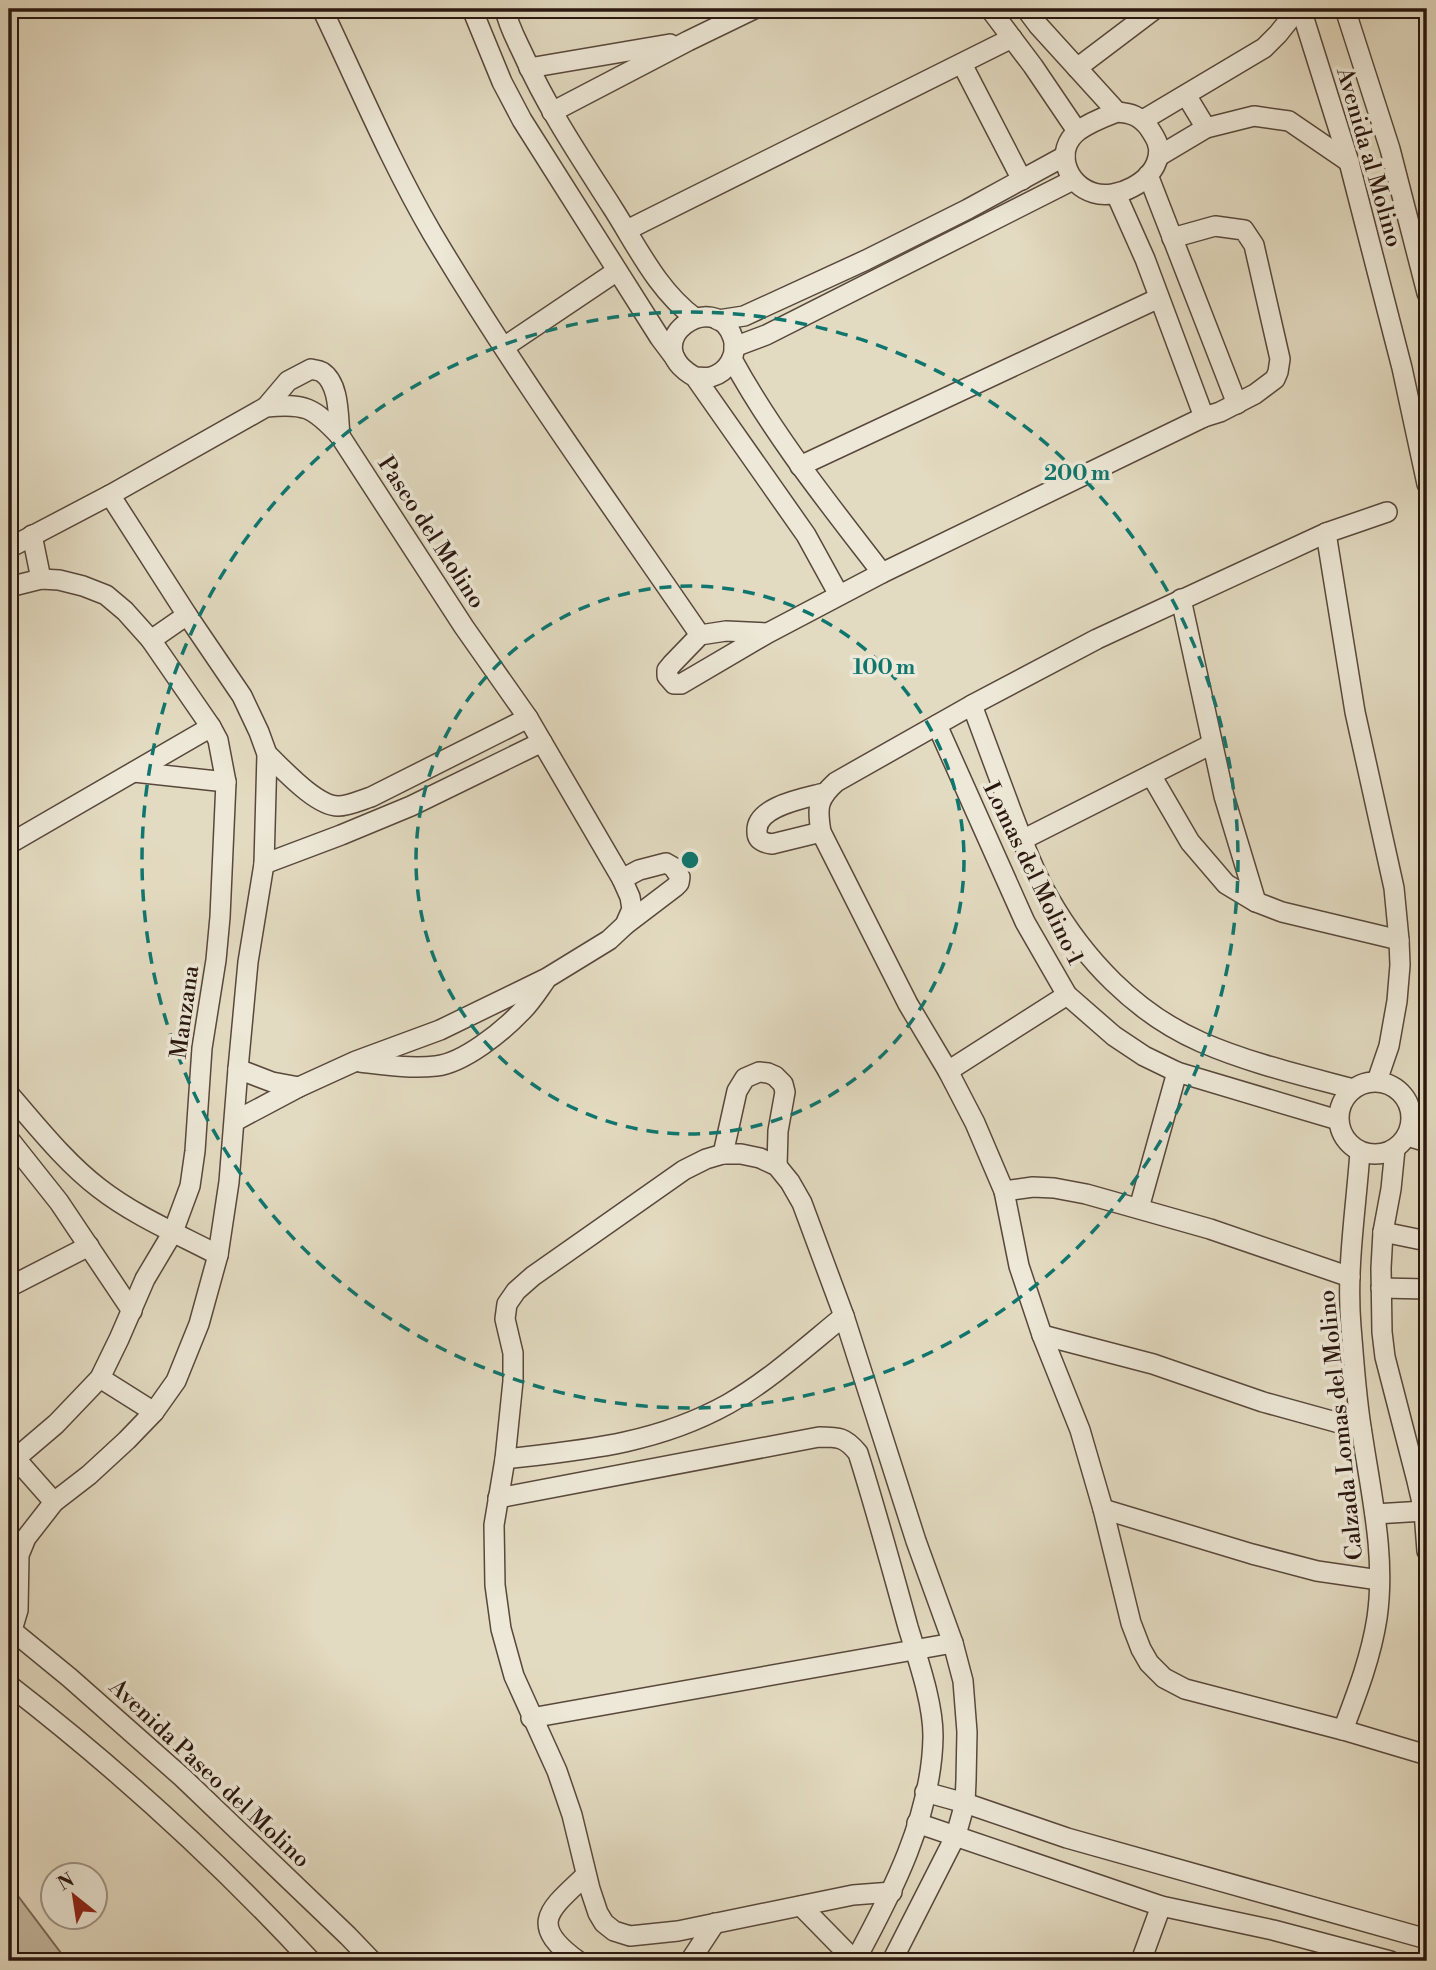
<svg xmlns="http://www.w3.org/2000/svg" width="1436" height="1970" font-family="'Libre Bodoni',serif">
<style>
.green{fill:#c4baa3;stroke:#77685a;stroke-width:2}
.lines{fill:none;stroke-linecap:round;stroke-linejoin:round}
.street-casing{stroke:#58483c;stroke-width:22}
.street{stroke:#ede8d7;stroke-width:19}
.ring{fill:none;stroke:#0f766e;stroke-width:3.5;stroke-dasharray:12 9}
.labels{text-anchor:middle;stroke-width:7;stroke-linejoin:round;paint-order:stroke}
.street-label{font-size:23px;fill:#2a1710;stroke:#ede8d7}
.centre{fill:#0f766e;stroke:#ede8d7;stroke-width:3.5}
.ring-label{font-size:21px;text-anchor:middle;font-weight:bold;fill:#0f766e;stroke:#ede8d7;stroke-width:7;stroke-linejoin:round;paint-order:stroke}
</style>
<rect width="100%" height="100%" fill="#e3dbc1"/>
<filter id="stains"><feTurbulence type="fractalNoise" baseFrequency=".00286" numOctaves="4"/><feColorMatrix values="0 0 0 0 .2 0 0 0 0 .09 0 0 0 0 .02 0 0 0 .5 -.17"/></filter>
<radialGradient id="worn" r=".72"><stop offset=".6" stop-color="#630" stop-opacity="0"/><stop offset="1" stop-color="#630" stop-opacity=".3"/></radialGradient>
<polygon class="green" points="9,1884 67,1961 9,1961"/>
<g class="lines">
<g class="street-casing">
<g id="street">
<path d="M322,9C358,84 390,161 432,233C514,371 609,502 700,635"/>
<polyline points="472,9 502,82 522,120 660,338 675,358"/>
<path d="M505,9C508,25 516,39 523,54C547,108 580,157 612,207C637,246 657,290 695,318"/>
<polyline points="990,9 1033,66 1077,131"/>
<polyline points="1026,9 1038,25 1117,112"/>
<polyline points="1301,9 1349,162 1402,368 1427,484"/>
<polyline points="1345,9 1390,149 1427,293"/>
<polyline points="962,64 1022,180"/>
<polyline points="529,68 670,44"/>
<polyline points="1077,68 1155,9"/>
<polyline points="1186,95 1206,128"/>
<polyline points="552,112 688,41 754,9"/>
<path d="M1117,112C1131,113 1140,116 1149,128C1155,137 1161,146 1158,157C1153,182 1117,200 1094,193C1066,185 1054,150 1078,131C1090,122 1104,117 1117,112Z"/>
<polyline points="1143,120 1264,48 1278,34 1298,9"/>
<polyline points="1159,156 1206,128 1254,116 1289,121 1349,162"/>
<polyline points="1148,175 1237,404"/>
<polyline points="1116,194 1145,259 1204,417"/>
<polyline points="627,230 1012,38"/>
<polyline points="718,320 744,316 866,260 968,209 1065,156"/>
<polyline points="504,347 617,271"/>
<polyline points="734,347 766,335 1073,180"/>
<path d="M732,359C774,436 829,504 882,573"/>
<path d="M695,377C700,377 707,378 711,377C728,372 738,355 733,338C716,286 633,342 695,377L806,535L839,595"/>
<path d="M266,407L288,381L311,369C314,370 318,370 322,372C340,384 338,417 340,436"/>
<polyline points="800,466 1159,298"/>
<path d="M1387,512L1326,533L1097,639L972,705L836,782C817,799 817,808 821,832L908,1004L948,1071L975,1123L1004,1191L1019,1266L1042,1335L1080,1430L1103,1509L1131,1623L1141,1649L1149,1663L1164,1678L1185,1689L1343,1730L1427,1755"/>
<polyline points="1326,533 1355,712 1394,888 1399,940 1400,965 1397,1001 1389,1046 1377,1081"/>
<polyline points="32,535 41,579"/>
<path d="M9,548L110,495L266,407C305,403 313,407 340,436L464,627L528,718L622,879L630,897L632,909L625,925L609,940L547,978L440,1030L356,1061L299,1087L235,1121"/>
<polyline points="9,587 41,579 59,580 83,586 106,595 125,611 151,640 211,727 218,740 226,782 220,917 216,960 202,1048 195,1151 190,1186 173,1232 145,1279 119,1339 100,1378 56,1424 9,1464"/>
<polyline points="1181,599 1224,796 1256,902"/>
<polyline points="768,633 726,631 700,635 672,664 667,670 667,676 674,684 681,684 768,633 882,573 1204,417 1220,412 1255,394 1275,379 1278,372 1280,359 1254,245 1244,230 1215,226 1172,238"/>
<polyline points="151,640 187,615"/>
<path d="M972,705C985,740 998,775 1011,810C1022,839 1033,870 1049,898C1084,959 1135,1013 1201,1042C1249,1063 1301,1075 1353,1089"/>
<polyline points="937,725 1025,922 1067,995 1114,1036 1144,1056 1177,1072 1338,1120"/>
<path d="M267,754C283,769 316,806 338,806C349,806 361,800 371,797L528,718"/>
<polyline points="134,772 226,782"/>
<polyline points="1151,775 1190,842 1226,884 1256,902 1282,912 1399,940"/>
<path d="M821,832L772,844C765,843 757,841 757,832C755,806 806,798 824,793"/>
<polyline points="1022,840 1212,744"/>
<polyline points="9,844 211,727"/>
<polyline points="264,864 341,835 411,806 542,742"/>
<polyline points="622,879 639,870 666,863 673,867 680,877 679,883 675,887 625,925"/>
<path d="M360,1062C385,1065 411,1069 436,1066C464,1063 503,1031 522,1011C531,1002 538,991 545,981"/>
<polyline points="238,1069 272,1082 299,1087"/>
<polyline points="948,1071 1067,995"/>
<circle cx="1375" cy="1118" r="36"/>
<path d="M9,1094C37,1126 65,1162 99,1188C135,1216 178,1234 218,1255"/>
<polyline points="1407,1136 1427,1142"/>
<polyline points="9,1139 59,1202 132,1311"/>
<polyline points="1395,1149 1391,1189 1383,1232 1381,1268 1382,1332 1385,1357 1417,1481 1424,1511 1427,1551"/>
<polyline points="723,1154 737,1091 745,1078 759,1072 768,1073 775,1076 783,1084 785,1092 778,1131 777,1166"/>
<polyline points="1004,1191 1033,1187 1054,1188 1086,1194 1210,1229 1350,1277"/>
<polyline points="1139,1208 1177,1072"/>
<polyline points="1383,1232 1427,1241"/>
<polyline points="9,1287 89,1246"/>
<polyline points="1381,1288 1427,1289"/>
<polyline points="1042,1335 1153,1364 1263,1402 1361,1429"/>
<polyline points="100,1378 154,1412"/>
<polyline points="16,1459 54,1502"/>
<path d="M505,1459C584,1450 656,1444 728,1404C770,1380 807,1346 844,1316"/>
<path d="M498,1498L819,1437C839,1437 845,1437 858,1453C876,1510 892,1569 908,1627C918,1660 933,1702 933,1736C932,1816 892,1893 855,1961"/>
<polyline points="1103,1509 1252,1554 1317,1571 1379,1580"/>
<polyline points="1375,1514 1424,1511"/>
<polyline points="9,1628 70,1678 182,1777 348,1936 372,1961"/>
<polyline points="9,1636 12,1630 18,1610 19,1555 26,1538 54,1502 89,1475 127,1440 154,1412 176,1381 199,1324 218,1255 229,1182 238,1069 248,962 264,864 267,754 259,732 242,696 187,615 110,495"/>
<path d="M9,1685C115,1767 220,1863 311,1961"/>
<polyline points="531,1718 953,1643"/>
<path d="M1343,1730C1357,1693 1371,1657 1377,1618C1386,1556 1371,1494 1362,1433C1356,1398 1354,1362 1351,1327C1346,1269 1356,1209 1360,1152"/>
<polyline points="925,1792 965,1803 1067,1838 1427,1939"/>
<polyline points="917,1823 1161,1906 1273,1930 1390,1961"/>
<polyline points="801,1906 855,1961"/>
<path d="M578,1961C527,1924 549,1910 586,1875"/>
<polyline points="690,1961 715,1923"/>
<polyline points="892,1961 956,1835 965,1803 966,1780 967,1732 963,1681 953,1643 916,1541 844,1316 802,1203 790,1182 777,1166 760,1158 741,1154 723,1154 706,1159 684,1170 533,1276 516,1291 507,1304 505,1319 513,1353 513,1381 505,1459 494,1525 495,1585 501,1629 514,1676 557,1771 572,1815 590,1889 598,1913 604,1923 614,1931 630,1936 678,1931 853,1895 892,1892"/>
<polyline points="1141,1961 1161,1906"/>
</g>
</g>
<use href="#street" class="street"/>
</g>
<g class="ring">
<circle cx="690" cy="860" r="274"/>
<circle cx="690" cy="860" r="548"/>
</g>
<g class="labels">
<g class="street-label">
<text transform="translate(1370 157) rotate(74)" y="8">Avenida al Molino</text>
<text transform="translate(432 532) rotate(57)" y="8">Paseo del Molino</text>
<text transform="translate(1034 873) rotate(64)" y="8">Lomas del Molino 1</text>
<text transform="translate(184 1012) rotate(-82)" y="8">Manzana</text>
<text transform="translate(1340 1425) rotate(-96)" y="8">Calzada Lomas del Molino</text>
<text transform="translate(210 1773) rotate(43)" y="8">Avenida Paseo del Molino</text>
</g>
</g>
<circle cx="690" cy="860" r="10" class="centre"/>
<g class="ring-label">
<text x="1077" y="480">200 m</text>
<text x="884" y="674">100 m</text>
</g>
<rect width="1436" height="1970" fill="none" stroke="#e3dbc1" stroke-width="35"/>
<rect x="10" y="10" width="1415" height="1949" fill="none" stroke="#2a1710" stroke-width="3.5"/>
<rect x="18" y="18" width="1401" height="1935" fill="none" stroke="#2a1710" stroke-width="2"/>
<g transform="translate(74 1896) rotate(330)"><circle r="33" fill="#ede8d7" stroke="#9f9487" stroke-width="2"/>
<path d="M0-5L12 26L0 18L-12 26Z" fill="#8f2418"/>
<text y="-10" font-size="19" font-weight="bold" text-anchor="middle" fill="#2a1710">N</text>
</g>
<rect width="100%" height="100%" filter="url(#stains)"/>
<rect width="100%" height="100%" fill="url(#worn)"/>
</svg>
